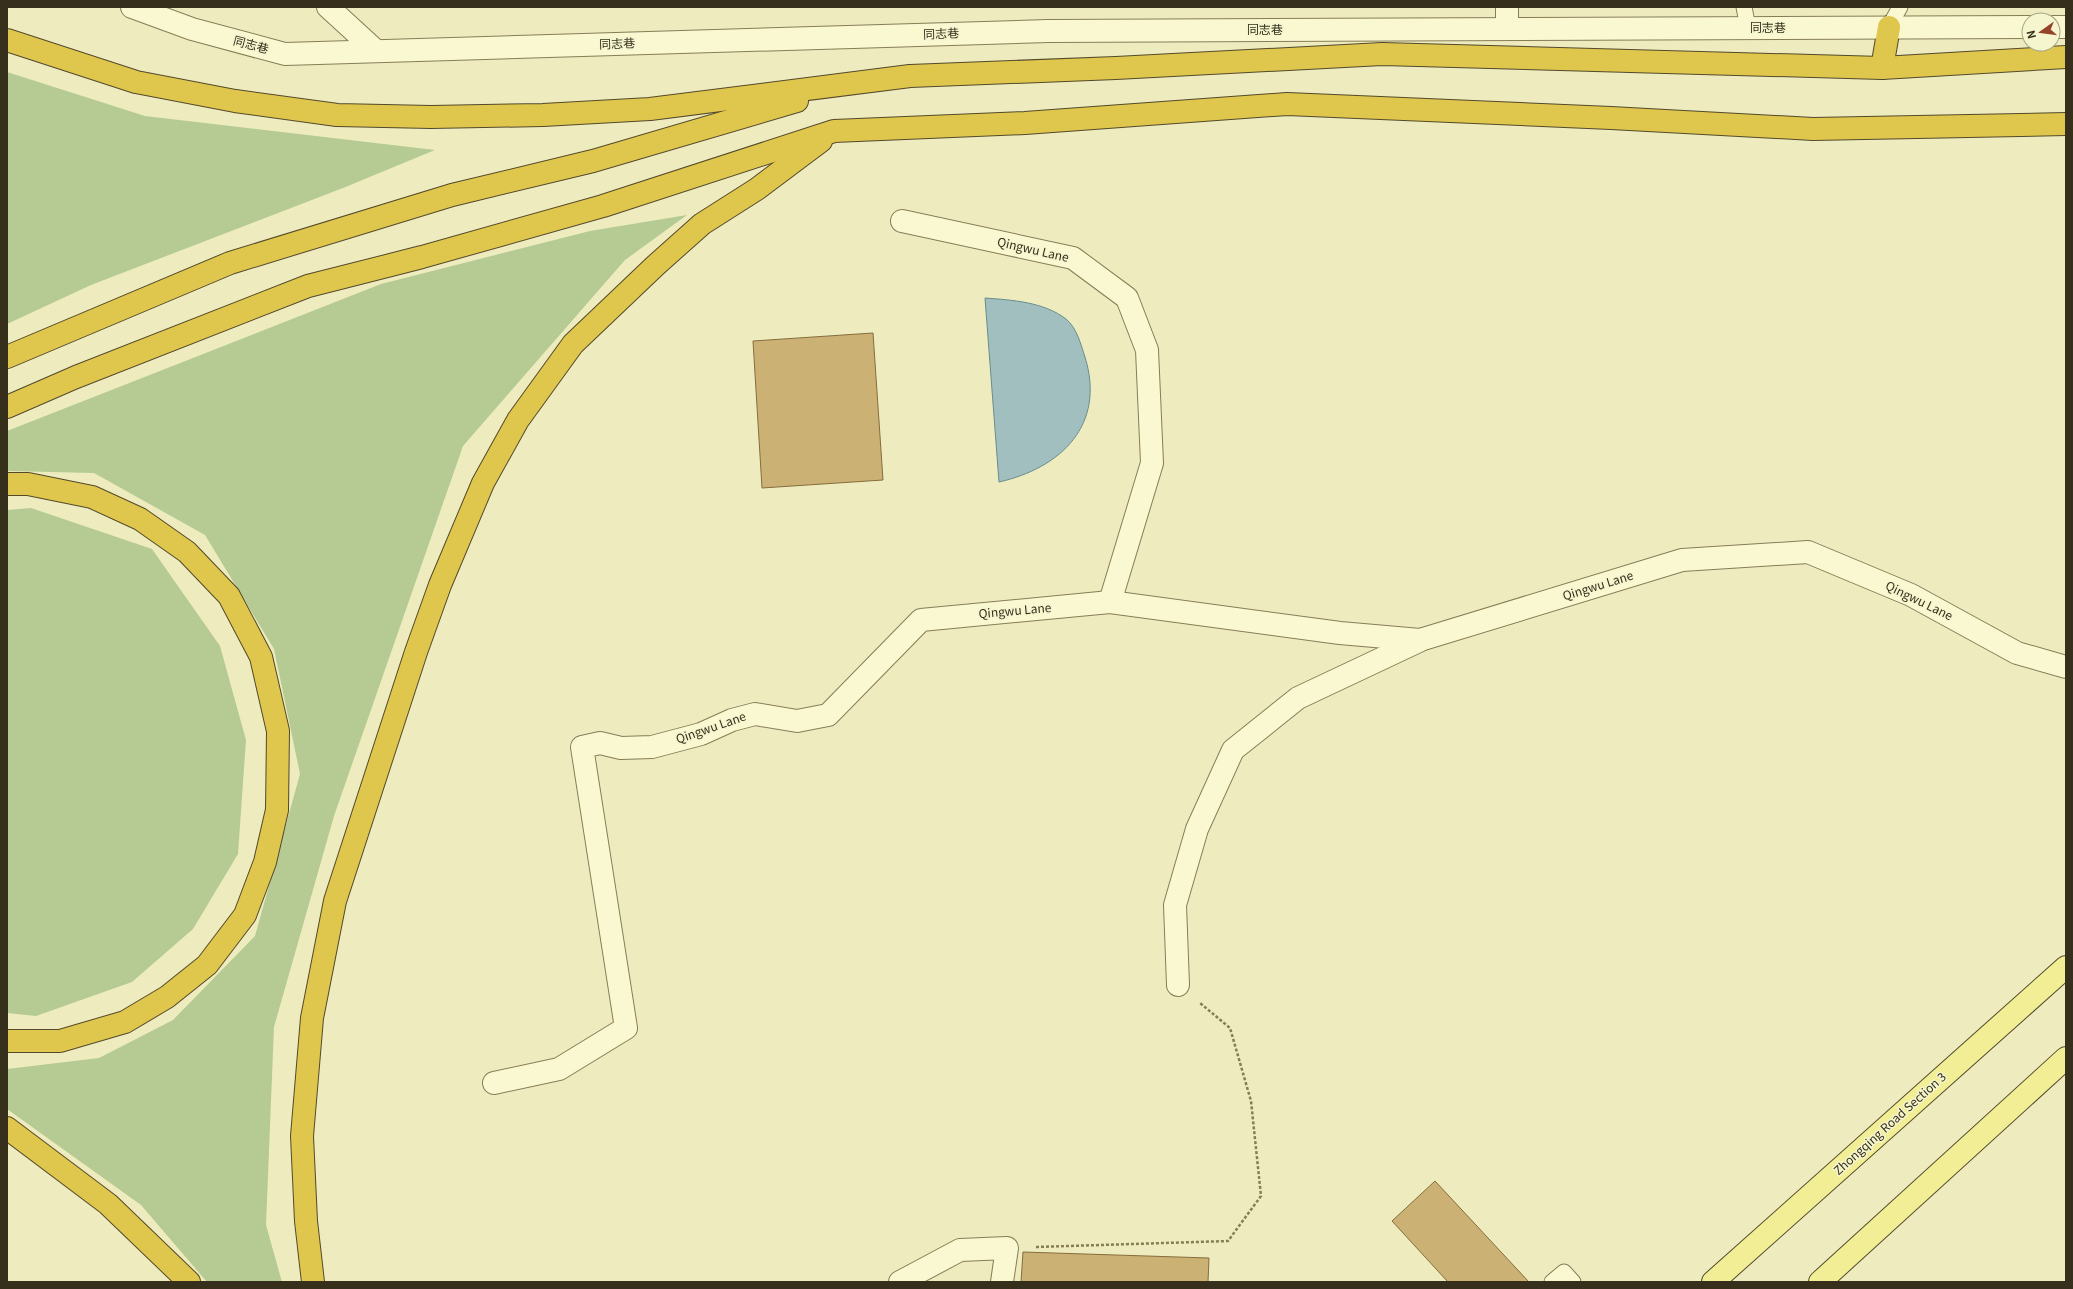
<svg xmlns="http://www.w3.org/2000/svg" width="2073" height="1289" font-family="Georgia,'Noto Sans TC',serif">
<style>
.green{fill:#b5cb93}
.water{fill:#a2bfbf;stroke:#698c8d}
.building{fill:#ccb174;stroke:#856d3d}
.lines{fill:none;stroke-linecap:round;stroke-linejoin:round}
.lane-casing{stroke:#867d57;stroke-width:17}
.street-casing{stroke:#867d57;stroke-width:24}
.primary-casing{stroke:#53492c;stroke-width:24}
.highway-casing{stroke:#53492c;stroke-width:24}
.path{stroke:#867d57;stroke-width:2.5;stroke-dasharray:3 2;stroke-linecap:butt}
.lane{stroke:#f9f8d1;stroke-width:15}
.street{stroke:#f9f8d1;stroke-width:22}
.primary{stroke:#f2ee95;stroke-width:22}
.highway{stroke:#dfc64d;stroke-width:22}
.labels{text-anchor:middle;stroke-width:3;stroke-linejoin:round;paint-order:stroke}
.street-label{font-size:12px;fill:#352f1c;stroke:#f5f5ce}
</style>
<rect width="100%" height="100%" fill="#eeecbe"/>
<g class="green">
<polygon points="7,72 145,116 435,150 343,188 91,285 7,324"/>
<polygon points="687,215 625,260 463,446 334,816 274,1027 266,1225 282,1282 207,1282 141,1205 7,1109 7,1069 99,1058 173,1020 255,936 300,774 274,649 205,535 94,473 7,471 7,431 381,284 590,231"/>
<polygon points="31,508 152,549 220,646 246,740 238,854 193,929 132,982 36,1016 7,1013 7,510"/>
</g>
<path class="water" d="M985,298C1012,300 1044,302 1066,319C1077,328 1081,345 1085,357C1106,425 1061,468 999,482Z"/>
<g class="building">
<polygon points="873,333 883,480 762,488 753,341"/>
<polygon points="1435,1181 1529,1282 1448,1282 1392,1221"/>
<polygon points="1023,1252 1209,1258 1208,1282 1021,1282"/>
</g>
<g class="lines">
<g class="lane-casing">
<g id="lane">
<polyline points="1744,7 1748,28"/>
<polyline points="1889,27 1900,7"/>
<polyline points="1552,1282 1564,1272 1573,1282"/>
</g>
</g>
<g class="street-casing">
<g id="street">
<polyline points="132,7 192,29 285,54 1048,31 2029,27"/>
<polyline points="328,7 375,50"/>
<polyline points="1507,7 1507,29"/>
<polyline points="2053,27 2066,27"/>
<polyline points="902,221 1073,258 1127,298 1147,350 1152,463 1110,602"/>
<polyline points="1178,985 1175,905 1197,829 1233,750 1298,698 1419,641"/>
<polyline points="494,1083 559,1069 626,1028 582,747 600,743 621,748 652,747 701,734 732,720 755,714 797,721 828,715 921,620 1110,602 1340,633 1420,640 1682,560 1808,552 1911,595 2017,653 2066,667"/>
<polyline points="900,1282 960,1250 1007,1248 1002,1282"/>
</g>
</g>
<g class="primary-casing">
<g id="primary">
<polyline points="1713,1282 2066,967"/>
<polyline points="1820,1282 2066,1058"/>
</g>
</g>
<g class="highway-casing">
<g id="highway">
<polyline points="7,40 136,82 235,101 337,115 431,117 543,115 650,109 910,76 1116,68 1382,54 1882,68 2066,57"/>
<polyline points="1882,68 1889,27"/>
<polyline points="7,357 230,263 452,195 593,161 797,101"/>
<polyline points="7,407 76,377 308,286 422,257 603,206 834,131 1025,123 1287,104 1611,118 1813,129 2066,124"/>
<polyline points="7,484 28,484 92,497 140,519 187,552 229,596 261,657 278,731 277,810 265,862 245,915 207,965 167,997 125,1022 60,1041 7,1041"/>
<polyline points="7,1128 108,1204 189,1282"/>
<polyline points="313,1282 306,1221 302,1136 312,1018 335,901 416,652 440,585 483,483 518,420 573,344 656,265 702,224 757,189 821,141"/>
</g>
</g>
<polyline class="path" points="1036,1247 1228,1241 1261,1196 1251,1101 1230,1028 1200,1003"/>
<use href="#lane" class="lane"/>
<use href="#street" class="street"/>
<use href="#primary" class="primary"/>
<use href="#highway" class="highway"/>
</g>
<g class="labels">
<g class="street-label">
<text x="1768" y="32">同志巷</text>
<text x="1265" y="34">同志巷</text>
<text transform="translate(941 34) rotate(-2)" y="4">同志巷</text>
<text transform="translate(617 44) rotate(-2)" y="4">同志巷</text>
<text transform="translate(251 45) rotate(15)" y="4">同志巷</text>
<text transform="translate(1033 250) rotate(13)" y="4">Qingwu Lane</text>
<text transform="translate(1598 586) rotate(-17)" y="4">Qingwu Lane</text>
<text transform="translate(1919 601) rotate(26)" y="4">Qingwu Lane</text>
<text transform="translate(1015 611) rotate(-5)" y="4">Qingwu Lane</text>
<text transform="translate(711 728) rotate(-19)" y="4">Qingwu Lane</text>
<text transform="translate(1890 1124) rotate(-42)" y="4">Zhongqing Road Section 3</text>
</g>
</g>
<rect width="2073" height="1289" fill="none" stroke="#352f1c" stroke-width="16"/>
<g transform="translate(2041 32) rotate(256)"><circle r="19" fill="#f5f5ce" stroke="#a8a687"/>
<path d="M0-3L7 15L0 10L-7 15Z" fill="#954427"/>
<text y="-6" font-size="11" font-weight="bold" text-anchor="middle" fill="#352f1c">N</text>
</g>
</svg>
